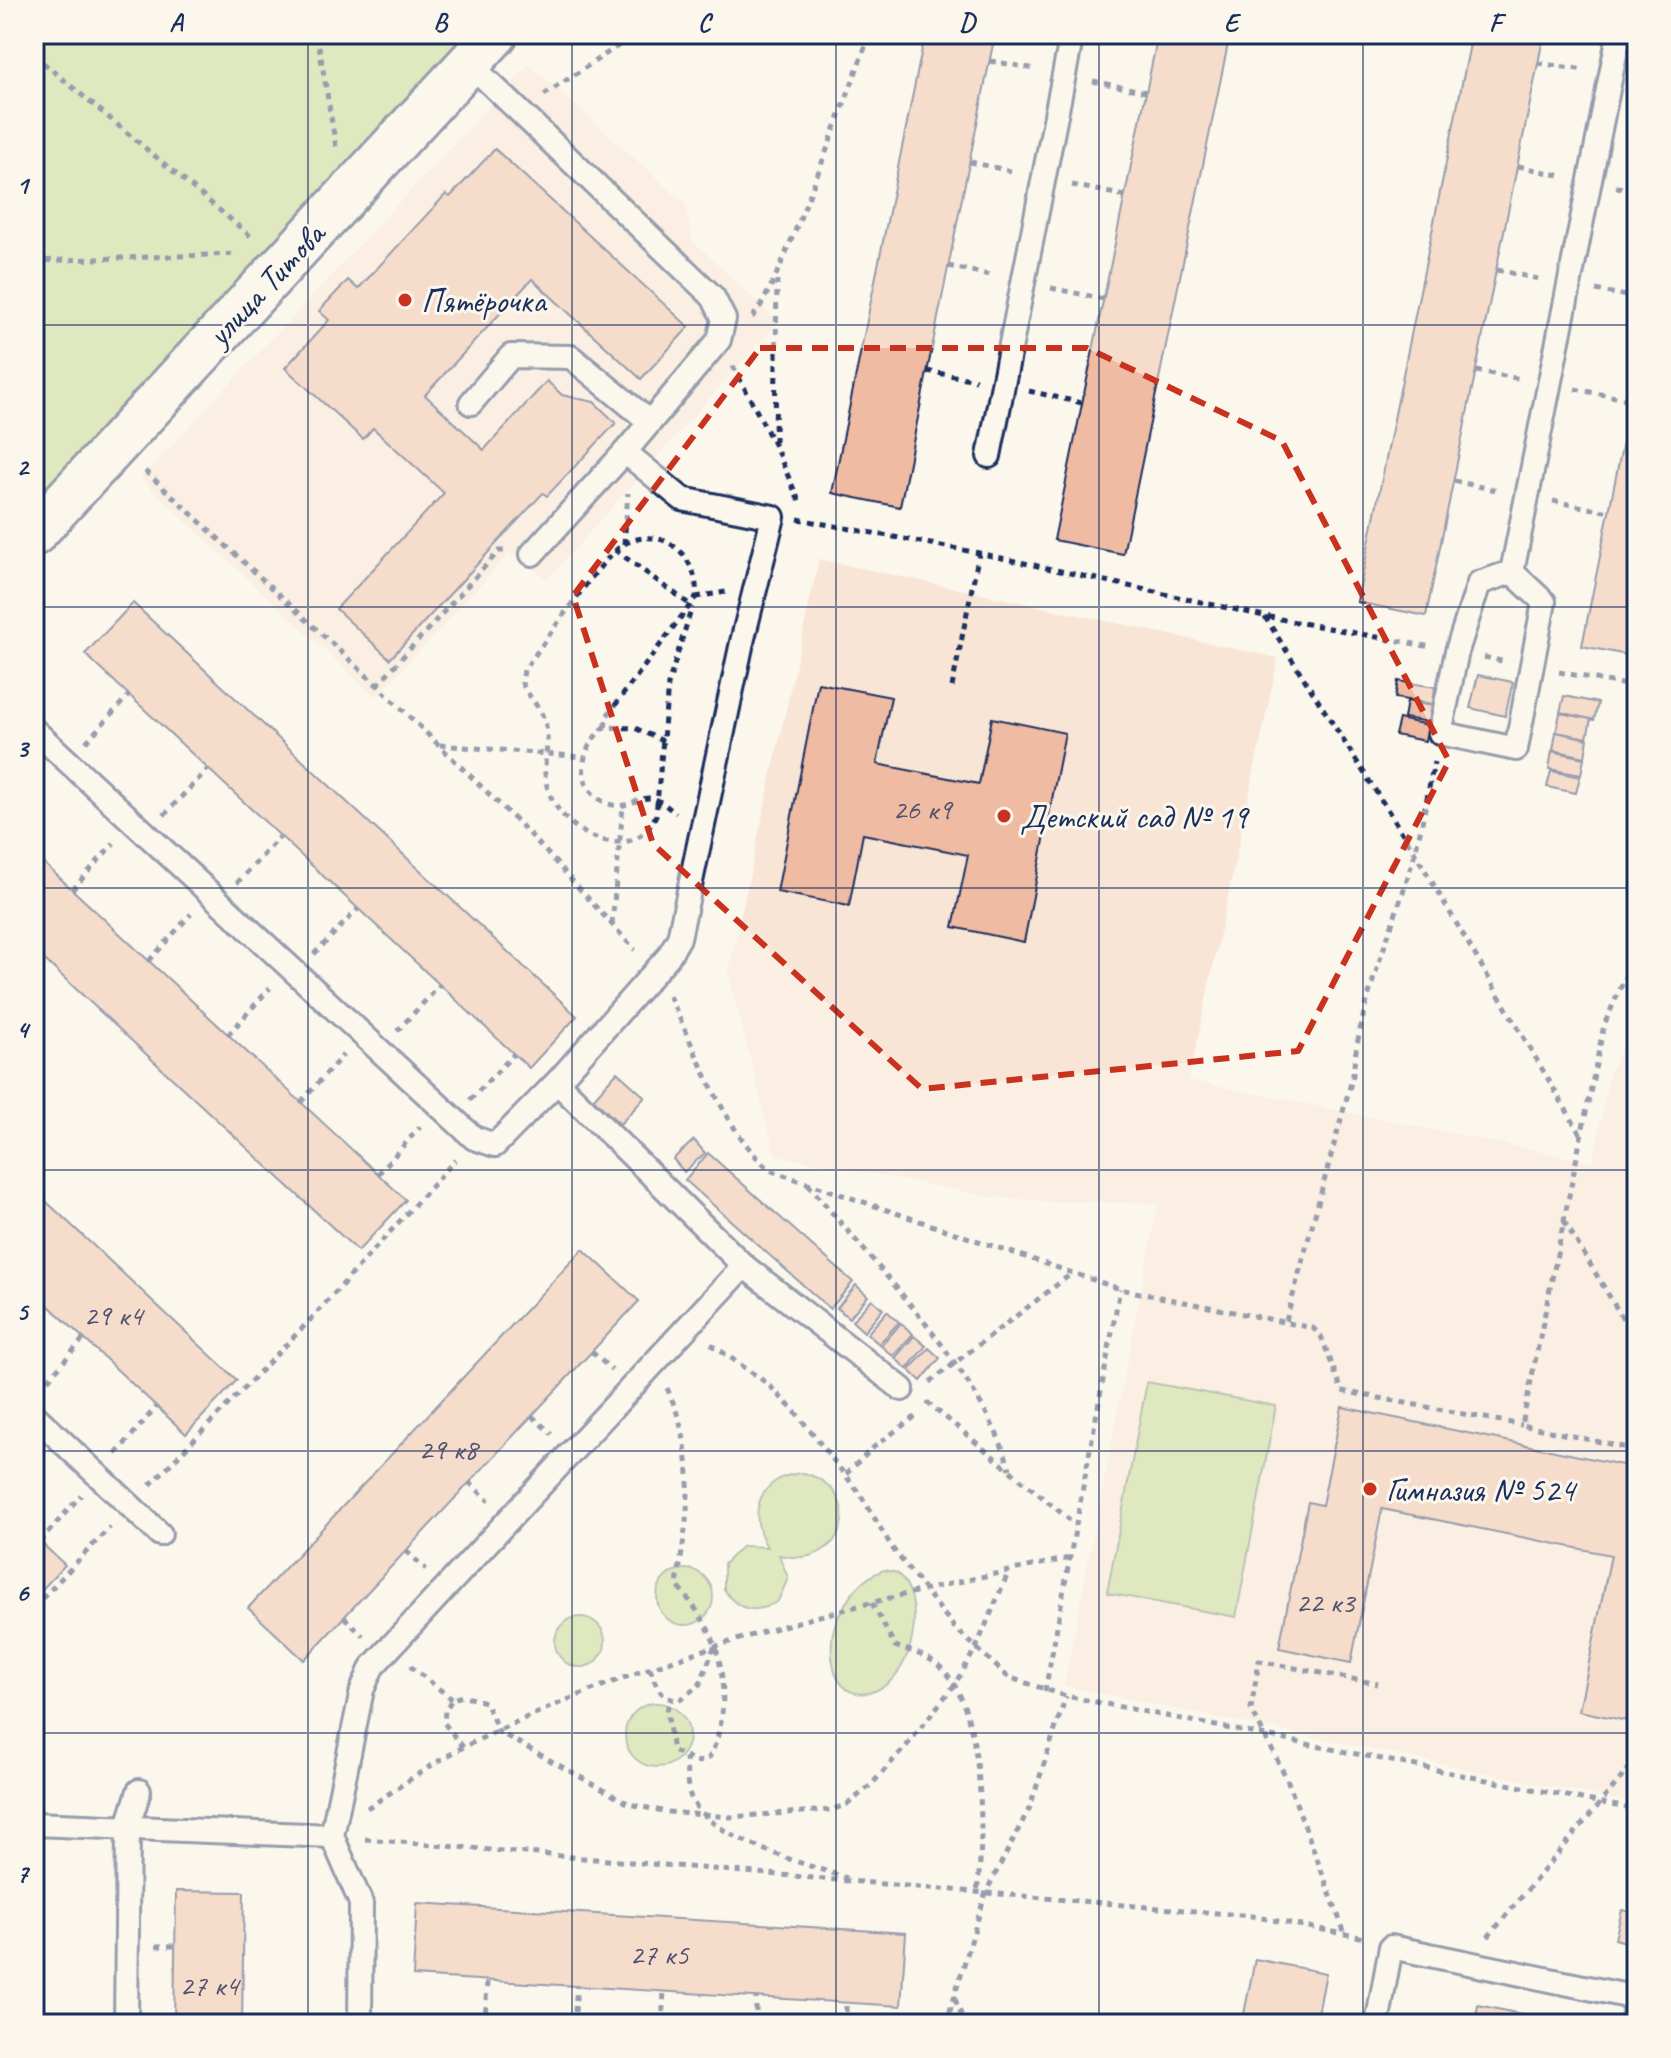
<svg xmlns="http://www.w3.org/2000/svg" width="1671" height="2058" font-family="Caveat,sans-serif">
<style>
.built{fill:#f8e5d6}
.green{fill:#bfd58a;stroke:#6d8274;stroke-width:2}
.building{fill:#f0bba3;stroke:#1b2f5e;stroke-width:2}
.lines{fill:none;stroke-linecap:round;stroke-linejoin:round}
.lane-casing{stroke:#1b2f5e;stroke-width:28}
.street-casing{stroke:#1b2f5e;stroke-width:48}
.path{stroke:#1b2f5e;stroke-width:5;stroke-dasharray:6 6;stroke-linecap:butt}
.lane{stroke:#fbf7ec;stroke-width:22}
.street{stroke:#fbf7ec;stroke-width:42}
.marked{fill:none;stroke:#c8321e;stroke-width:6;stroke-dasharray:16 10;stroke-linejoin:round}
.grid{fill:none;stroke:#1b2f5e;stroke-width:2;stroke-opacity:0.55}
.poi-dot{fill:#c8321e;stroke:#fbf7ec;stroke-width:3}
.labels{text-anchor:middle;stroke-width:6;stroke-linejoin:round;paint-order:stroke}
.number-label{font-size:30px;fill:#50526f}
.street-label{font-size:34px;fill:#1b2f5e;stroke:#fbf7ec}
.poi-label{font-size:34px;fill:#1b2f5e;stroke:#fbf7ec;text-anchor:start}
.neatline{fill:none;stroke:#1b2f5e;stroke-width:3}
.grid-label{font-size:26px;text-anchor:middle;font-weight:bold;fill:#1b2f5e}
</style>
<rect width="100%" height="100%" fill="#fbf7ec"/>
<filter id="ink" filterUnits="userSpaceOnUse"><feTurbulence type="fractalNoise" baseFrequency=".0125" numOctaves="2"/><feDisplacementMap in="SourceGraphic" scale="16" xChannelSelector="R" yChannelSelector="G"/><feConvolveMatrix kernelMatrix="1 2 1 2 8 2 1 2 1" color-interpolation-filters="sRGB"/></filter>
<g filter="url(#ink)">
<g class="built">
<polygon points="529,64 686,204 692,240 778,322 548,579 509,554 376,698 140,479"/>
<polygon points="819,559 1278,658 1189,1080 1593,1162 1609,1075 1637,1015 1637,1804 1064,1686 1158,1203 1055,1202 991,1197 775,1155 728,974"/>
</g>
<g class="green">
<polygon points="34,34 466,34 34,502"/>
<polygon points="1147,1382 1276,1406 1236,1617 1107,1593"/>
<path d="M804,1473C868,1491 846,1572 779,1555L788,1578L778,1601C756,1615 737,1611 724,1589V1564L743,1546L767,1547C746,1512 760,1475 804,1473Z"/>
<circle cx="685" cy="1597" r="28"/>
<path d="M884,1570L897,1573C928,1599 914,1675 877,1690C833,1709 825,1650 836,1622C846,1599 860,1578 884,1570Z"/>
<circle cx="580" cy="1642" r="25"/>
<circle cx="657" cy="1735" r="32"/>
</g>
<g class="building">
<polygon points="925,34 995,34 900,507 832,493"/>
<polygon points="1158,34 1230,34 1123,554 1054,540"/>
<polygon points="1472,34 1544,34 1426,616 1357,602"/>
<polygon points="495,149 689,327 641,379 532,279 425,395 484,450 547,381 562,395 594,402 616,423 547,496 543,493 390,659 336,609 444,493 373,428 363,439 285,368 329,320 319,311 348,280 358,289 446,194 450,197"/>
<polygon points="1637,372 1637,657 1582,646"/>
<polygon points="133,603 577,1016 529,1068 85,654"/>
<polygon points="1478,675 1513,682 1505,716 1470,708"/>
<polygon points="1398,681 1435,687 1433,704 1395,698"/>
<polygon points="818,683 891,697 877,764 979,784 992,718 1065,733 1024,942 953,927 968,855 863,834 849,906 777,892"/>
<polygon points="1564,696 1598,703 1594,720 1560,712"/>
<polygon points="1407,701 1432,706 1429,722 1404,718"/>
<polygon points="1560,713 1591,719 1587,738 1556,732"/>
<polygon points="1399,719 1428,725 1425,741 1395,735"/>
<polygon points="1556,732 1588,739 1585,757 1553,750"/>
<polygon points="1552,751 1584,758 1581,775 1549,769"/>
<polygon points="1551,771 1580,777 1576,793 1547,787"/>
<polygon points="34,854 406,1200 358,1251 34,950"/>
<polygon points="617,1072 645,1097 620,1124 593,1099"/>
<polygon points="694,1140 705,1153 684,1172 673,1159"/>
<polygon points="708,1153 853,1282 830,1309 685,1180"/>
<polygon points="34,1190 237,1380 186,1434 34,1292"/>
<polygon points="583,1249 639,1301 304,1660 248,1608"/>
<polygon points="856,1285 868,1296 849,1318 837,1308"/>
<polygon points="872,1299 883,1309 864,1332 852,1321"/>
<polygon points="887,1311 899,1322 879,1344 867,1334"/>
<polygon points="901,1323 913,1334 893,1356 881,1346"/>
<polygon points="914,1336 926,1346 907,1369 895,1358"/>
<polygon points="929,1348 940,1358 921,1381 909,1370"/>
<polygon points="1342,1407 1637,1468 1637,1723 1579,1711 1611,1555 1382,1509 1351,1663 1279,1648 1308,1502 1322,1505"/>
<polygon points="34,1536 65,1565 34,1598"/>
<polygon points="176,1891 244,1892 242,2024 174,2024"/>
<polygon points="417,1903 906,1933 901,2006 413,1976"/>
<polygon points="1622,1910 1636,1913 1629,1943 1615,1939"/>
<polygon points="1255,1959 1326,1973 1316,2024 1242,2024"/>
<polygon points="1478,2005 1550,2020 1550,2024 1475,2024"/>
</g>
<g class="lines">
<g class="lane-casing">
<g id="lane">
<polyline points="469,63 713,297 724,319 719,340 625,452 532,554"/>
<polyline points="471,403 511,356 571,357 650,422"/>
<polyline points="989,456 1072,34"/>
<polyline points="1512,572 1479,583 1457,651 1440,733 1516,749 1544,602 1512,572 1619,34"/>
<polyline points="34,730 474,1138 495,1145 557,1082 744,1266 372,1667 362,1690 332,1836 34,1824"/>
<polyline points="557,1082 668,957 679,938 742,642 773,517 682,499 625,452"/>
<polyline points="744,1266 902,1389"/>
<polyline points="34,1415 160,1534"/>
<polyline points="332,1836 361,1903 360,2024"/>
<polyline points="126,2024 128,1826 139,1791"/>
<polyline points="1377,2024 1391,1947 1637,1998"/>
<polyline points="1632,2024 1637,1999"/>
</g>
</g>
<g class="street-casing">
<polyline id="street" points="34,534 496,34"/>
</g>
<g class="path">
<polyline points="317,34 336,147"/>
<polyline points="34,55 254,239"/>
<polyline points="990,61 1036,69"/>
<polyline points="1538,63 1585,70"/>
<polyline points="1093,81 1146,92"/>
<polyline points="544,95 636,34"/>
<polyline points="970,162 1015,172"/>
<polyline points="1518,166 1563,176"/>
<polyline points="1072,185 1125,196"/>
<polyline points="1616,187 1637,190"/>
<polyline points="34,261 237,254"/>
<polyline points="948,266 994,276"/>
<polyline points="1497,270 1543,280"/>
<polyline points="1051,288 1104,299"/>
<polyline points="1596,290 1637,298"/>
<path d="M752,317C774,301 854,76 870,34"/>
<polyline points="733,366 775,446 799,501"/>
<polyline points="927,371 976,380"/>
<polyline points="1476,371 1522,379"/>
<polyline points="1575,389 1631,400"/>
<polyline points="1029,391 1082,403"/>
<polyline points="775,442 777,276"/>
<polyline points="145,471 377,685 529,833 635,950"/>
<polyline points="1454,481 1500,491"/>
<polyline points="1553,501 1609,512"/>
<polyline points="798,519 979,553 1264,616 1431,647"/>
<polyline points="624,544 628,493"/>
<polyline points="615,550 692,606"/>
<polyline points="696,597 726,592"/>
<polyline points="1265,617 1415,853 1581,1135"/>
<polyline points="1484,657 1506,662"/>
<polyline points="1559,672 1637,687"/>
<polyline points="377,685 499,551 505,551"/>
<polyline points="952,687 979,553"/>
<path d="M605,727L607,716L696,597C698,578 691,561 676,548C662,535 641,535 624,544C602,556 543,645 524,670L522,683C529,698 542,708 546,726C550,745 542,764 546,782C553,815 585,842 618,842C637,842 649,831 656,815L668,685L692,607"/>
<path d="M663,741L635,728L605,727C577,748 573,795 613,805C628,808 637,798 649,798C659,798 668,808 676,813"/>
<polyline points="86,742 129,695"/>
<polyline points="440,745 582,757"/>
<polyline points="164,815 208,769"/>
<polyline points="237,883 280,837"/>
<polyline points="72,890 114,843"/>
<polyline points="612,924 623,806"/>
<polyline points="1637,951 1604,1025 1522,1425 1637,1450"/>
<polyline points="314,954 358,909"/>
<polyline points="149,961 191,914"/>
<path d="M669,996C698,1054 721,1125 769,1170L1120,1289L1313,1328L1321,1336L1342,1391L1522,1425"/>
<polyline points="397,1031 440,985"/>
<polyline points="228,1035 270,988"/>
<polyline points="470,1100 514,1054"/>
<polyline points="301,1102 343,1055"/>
<polyline points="378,1174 420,1127"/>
<path d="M808,1184C873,1264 981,1371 1010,1469"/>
<polyline points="1564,1221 1637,1342"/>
<path d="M1286,1321L1353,1075C1360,996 1395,927 1415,852C1423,822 1428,792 1434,762"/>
<polyline points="711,1344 768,1384 797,1414 860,1494 893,1549 954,1627 1008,1677 1066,1696 1637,1810"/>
<polyline points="592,1352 612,1370"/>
<polyline points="930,1382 1071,1274"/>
<path d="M667,1388C699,1458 688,1512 677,1585C688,1599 701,1614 709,1631C727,1666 728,1723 709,1758L699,1762L673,1751L667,1712L669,1699"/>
<polyline points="40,1389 84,1338"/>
<polyline points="927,1402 1076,1525"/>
<polyline points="532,1416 552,1434"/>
<polyline points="116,1454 157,1406"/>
<polyline points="846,1474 875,1446 916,1416"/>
<polyline points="469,1482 489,1501"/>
<polyline points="150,1485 314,1316 455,1160"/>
<polyline points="40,1542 81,1495"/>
<polyline points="406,1551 426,1569"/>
<path d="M872,1603L895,1646C913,1652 931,1656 944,1671C984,1712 985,1837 977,1892"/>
<polyline points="34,1607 110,1527"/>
<polyline points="344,1617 363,1636"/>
<polyline points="410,1666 452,1699"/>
<path d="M650,1668C656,1685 659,1698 679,1701L700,1684L715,1645"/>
<polyline points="1045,1691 1120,1289"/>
<polyline points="463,1747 444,1723 445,1711 452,1699 463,1696 485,1702 499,1732 629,1804 667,1812 730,1817 831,1810 848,1804 871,1785 908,1744 955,1684 976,1648 1009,1571"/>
<path d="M686,1757C687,1769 686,1784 690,1795C704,1838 807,1864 847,1878"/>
<path d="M367,1808C399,1788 430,1764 464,1747C655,1651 862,1601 1070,1558"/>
<polyline points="365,1839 1252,1916 1365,1938"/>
<polyline points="1344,1931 1287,1779 1251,1709 1259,1661 1378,1684"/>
<polyline points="1488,1937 1637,1759"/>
<polyline points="156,1946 175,1946"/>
<polyline points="955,1999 965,2024"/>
<polyline points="485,2024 487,1981"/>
<polyline points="574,2024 577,1986"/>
<polyline points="662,2024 664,1991"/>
<polyline points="756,2024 756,1997"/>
<polyline points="846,2024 846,2002"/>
<polyline points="946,2024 986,1892 1030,1807 1066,1696"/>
</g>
<use href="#lane" class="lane"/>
<use href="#street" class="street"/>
</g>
</g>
<path d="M0 0H1671V2058H0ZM760,348H1087L1282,441L1449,761L1298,1051L922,1089L653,844L573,596Z" fill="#fbf7ec" fill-opacity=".55" fill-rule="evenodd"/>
<path class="marked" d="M760,348H1087L1282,441L1449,761L1298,1051L922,1089L653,844L573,596Z"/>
<path class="grid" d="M308,34V2024M572,34V2024M836,34V2024M1099,34V2024M1363,34V2024M34,325H1637M34,607H1637M34,888H1637M34,1170H1637M34,1451H1637M34,1733H1637"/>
<g class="poi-dot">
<circle cx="405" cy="300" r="8"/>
<circle cx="1004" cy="816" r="8"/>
<circle cx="1370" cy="1489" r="8"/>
</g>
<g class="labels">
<g class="number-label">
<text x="922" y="819">26 к9</text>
<text x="113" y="1325">29 к4</text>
<text x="448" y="1459">29 к8</text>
<text x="1325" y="1612">22 к3</text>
<text x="659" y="1964">27 к5</text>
<text x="209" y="1995">27 к4</text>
</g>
<g class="street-label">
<text transform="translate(265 284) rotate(-47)" y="12">улица Титова</text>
</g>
<g class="poi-label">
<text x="421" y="312">Пятёрочка</text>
<text x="1020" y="828">Детский сад № 19</text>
<text x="1386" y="1501">Гимназия № 524</text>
</g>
</g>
<rect width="1671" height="2058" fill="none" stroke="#fbf7ec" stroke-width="88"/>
<rect x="44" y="44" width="1583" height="1970" class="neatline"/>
<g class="grid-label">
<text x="176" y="31">A</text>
<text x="440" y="31">B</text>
<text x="704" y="31">C</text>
<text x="967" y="31">D</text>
<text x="1231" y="31">E</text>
<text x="1495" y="31">F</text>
<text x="22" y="194">1</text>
<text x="22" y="475">2</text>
<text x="22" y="757">3</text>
<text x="22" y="1038">4</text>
<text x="22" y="1320">5</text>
<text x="22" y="1601">6</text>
<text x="22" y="1882">7</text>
</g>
</svg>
